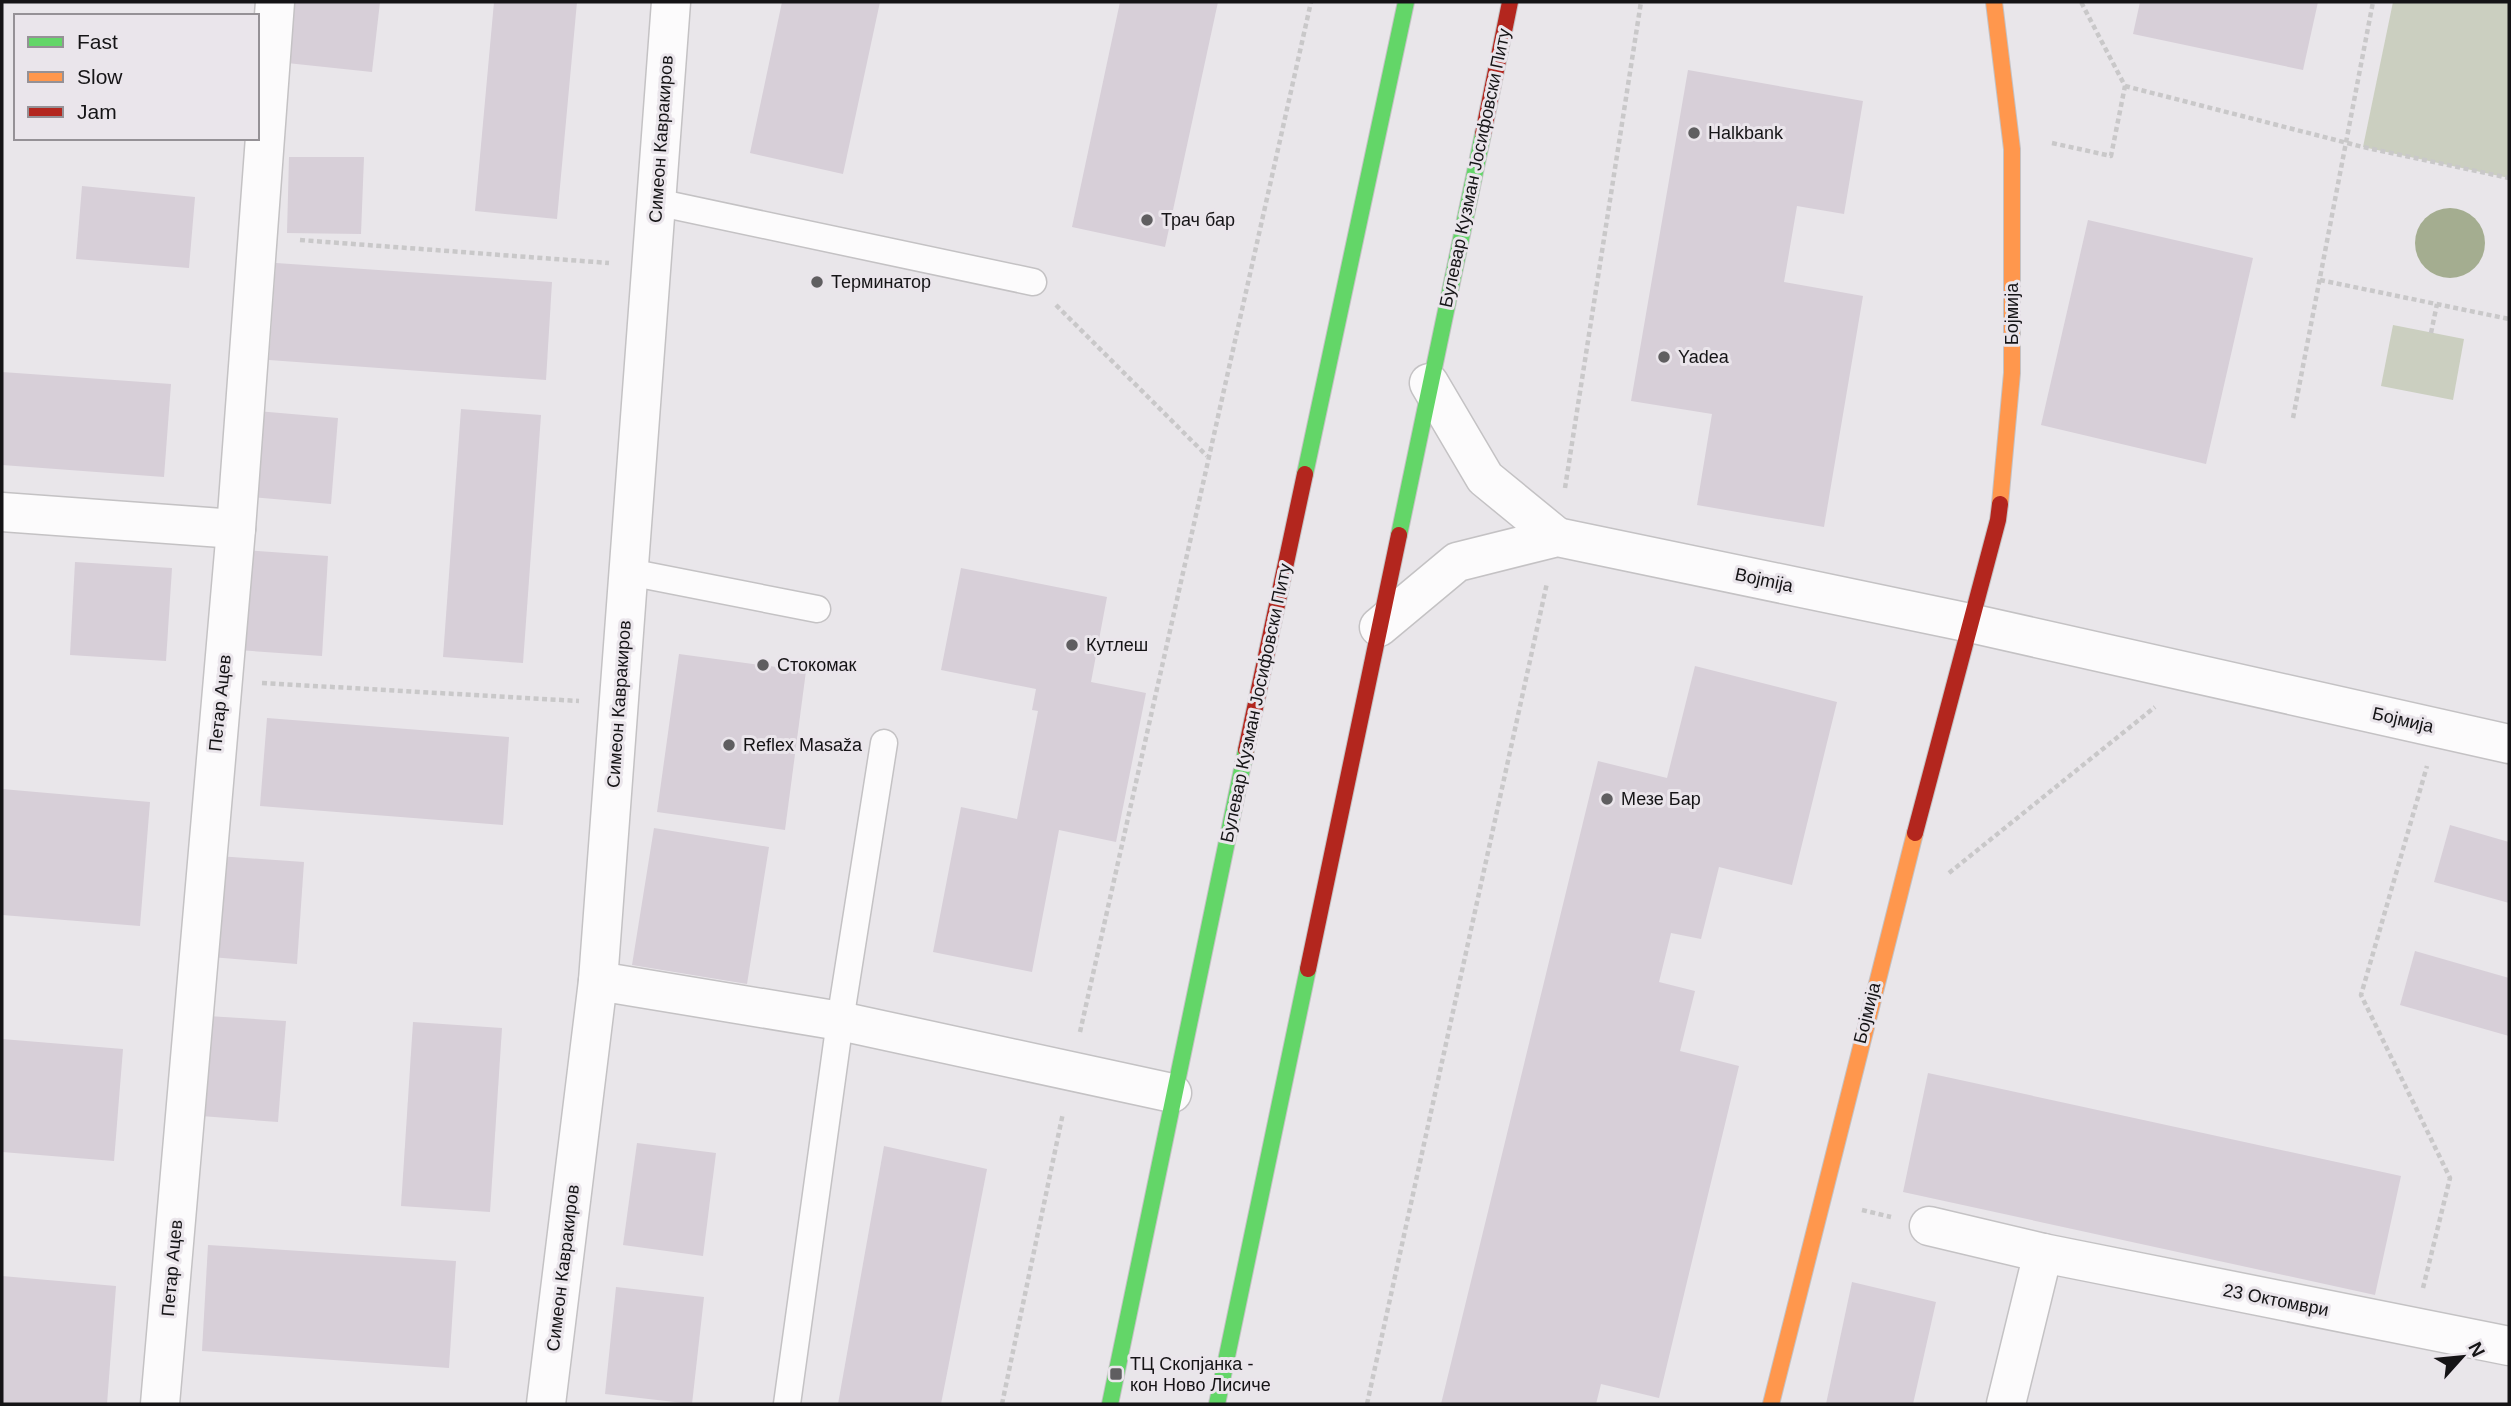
<svg xmlns="http://www.w3.org/2000/svg" width="2511" height="1406" font-family="Helvetica,sans-serif">
<style>
.green{fill:#cbcfc0}
.water{fill:#a4ad90}
.building{fill:#d7cfd8}
.lines{fill:none;stroke-linecap:round;stroke-linejoin:round}
.lane-casing{stroke:#c4c2c4;stroke-width:29}
.street-casing{stroke:#c4c2c4;stroke-width:41}
.fast-casing{stroke:#c4c2c4;stroke-width:18}
.slow-casing{stroke:#c4c2c4;stroke-width:18}
.jam-casing{stroke:#c4c2c4;stroke-width:18}
.path{stroke:#c9c8c9;stroke-width:4.5;stroke-dasharray:5 3.5;stroke-linecap:butt}
.lane{stroke:#fcfbfc;stroke-width:26}
.street{stroke:#fcfbfc;stroke-width:38}
.fast{stroke:#63d668;stroke-width:16}
.slow{stroke:#ff974d;stroke-width:16}
.jam{stroke:#b3261e;stroke-width:16}
.poi-dot{fill:#5f5e60;stroke:#eae5eb;stroke-width:2.5}
.labels{text-anchor:middle;stroke-width:6;stroke-linejoin:round;paint-order:stroke}
.poi-label{font-size:18px;fill:#151416;stroke:#eae5eb;text-anchor:start}
.street-label{font-size:18px;fill:#151416;stroke:#eae5eb}
</style>
<rect width="100%" height="100%" fill="#e9e6ea"/>
<g class="green">
<polygon points="2393,2 2509,2 2509,178 2363,147"/>
<polygon points="2393,325 2464,339 2453,400 2381,386"/>
</g>
<circle class="water" cx="2450" cy="243" r="35"/>
<g class="building">
<polygon points="294,2 380,2 372,72 287,63"/>
<polygon points="494,2 577,2 557,219 475,211"/>
<polygon points="782,2 880,2 843,174 750,153"/>
<polygon points="1120,2 1218,2 1165,247 1072,227"/>
<polygon points="2140,2 2318,2 2303,70 2133,34"/>
<polygon points="1688,70 1863,101 1844,214 1797,206 1784,282 1863,296 1824,527 1697,505 1712,414 1631,401"/>
<polygon points="289,157 364,157 361,234 287,233"/>
<polygon points="82,186 195,197 189,268 76,259"/>
<polygon points="2088,220 2253,258 2206,464 2041,425"/>
<polygon points="276,263 552,282 546,380 269,360"/>
<polygon points="2,372 171,384 164,477 2,465"/>
<polygon points="461,409 541,415 523,663 443,657"/>
<polygon points="257,411 338,418 331,504 250,497"/>
<polygon points="244,550 328,556 322,656 238,650"/>
<polygon points="75,562 172,568 166,661 70,655"/>
<polygon points="961,568 1107,597 1091,682 1146,693 1116,842 1059,830 1032,972 933,952 961,807 1017,819 1038,711 1032,710 1036,689 941,670"/>
<polygon points="679,654 806,671 785,830 657,812"/>
<polygon points="1695,666 1837,702 1792,885 1719,867 1701,939 1671,933 1659,982 1695,991 1680,1051 1739,1066 1659,1398 1601,1384 1596,1404 1441,1404 1598,761 1667,778"/>
<polygon points="267,718 509,737 503,825 260,806"/>
<polygon points="2,789 150,802 140,926 2,915"/>
<polygon points="2450,825 2509,842 2509,903 2434,882"/>
<polygon points="654,828 769,847 747,984 632,965"/>
<polygon points="218,856 304,862 297,964 211,957"/>
<polygon points="2415,951 2509,978 2509,1036 2400,1005"/>
<polygon points="208,1016 286,1021 278,1122 201,1116"/>
<polygon points="413,1022 502,1028 490,1212 401,1206"/>
<polygon points="2,1039 123,1049 114,1161 2,1152"/>
<polygon points="1928,1073 2401,1176 2375,1295 1903,1192"/>
<polygon points="637,1143 716,1153 703,1256 623,1245"/>
<polygon points="884,1146 987,1169 941,1404 838,1404"/>
<polygon points="208,1245 456,1261 449,1368 202,1351"/>
<polygon points="2,1276 116,1286 107,1404 2,1404"/>
<polygon points="1852,1282 1936,1302 1913,1404 1826,1404"/>
<polygon points="616,1287 704,1297 692,1404 605,1394"/>
</g>
<g class="lines">
<g class="lane-casing">
<g id="lane">
<polyline points="656,202 1033,282"/>
<polyline points="629,572 817,609"/>
<polyline points="787,1404 840,1021 884,743"/>
</g>
</g>
<g class="street-casing">
<g id="street">
<polyline points="1429,383 1485,478 1557,537"/>
<polyline points="2,512 236,529"/>
<polyline points="1379,627 1457,562 1557,537 1970,623 2509,744"/>
<polyline points="598,981 840,1021 1172,1093"/>
<polyline points="1929,1226 2043,1253 2509,1346"/>
<polyline points="160,1404 236,529 275,2"/>
<polyline points="546,1404 598,981 671,2"/>
<polyline points="2006,1404 2043,1253"/>
</g>
</g>
<g class="fast-casing">
<g id="fast">
<polyline points="1305,474 1406,2"/>
<polyline points="1399,535 1483,134"/>
<polyline points="1110,1404 1246,750"/>
<polyline points="1217,1404 1308,969"/>
</g>
</g>
<g class="slow-casing">
<g id="slow">
<polyline points="1994,2 2012,149 2012,373 2000,504"/>
<polyline points="1771,1404 1915,833"/>
</g>
</g>
<g class="jam-casing">
<g id="jam">
<polyline points="1483,134 1510,2"/>
<polyline points="1246,750 1305,474"/>
<polyline points="1915,833 1998,520 2000,504"/>
<polyline points="1308,969 1399,535"/>
</g>
</g>
<g class="path">
<polyline points="2125,86 2363,147 2509,178"/>
<polyline points="2052,143 2111,156 2125,86 2081,2"/>
<polyline points="300,240 609,263"/>
<polyline points="2320,280 2509,319"/>
<polyline points="1056,305 1207,456"/>
<polyline points="2431,333 2437,304"/>
<polyline points="2293,418 2373,2"/>
<polyline points="1565,488 1641,2"/>
<polyline points="262,683 579,701"/>
<polyline points="1949,873 2155,707"/>
<polyline points="1080,1032 1311,2"/>
<polyline points="1862,1210 1891,1217"/>
<polyline points="2423,1288 2450,1178 2361,995 2427,766"/>
<polyline points="1002,1404 1063,1113"/>
<polyline points="1367,1404 1547,583"/>
</g>
<use href="#lane" class="lane"/>
<use href="#street" class="street"/>
<use href="#fast" class="fast"/>
<use href="#slow" class="slow"/>
<use href="#jam" class="jam"/>
</g>
<g class="poi-dot">
<circle cx="1694" cy="133" r="7"/>
<circle cx="1147" cy="220" r="7"/>
<circle cx="817" cy="282" r="7"/>
<circle cx="1664" cy="357" r="7"/>
<circle cx="1072" cy="645" r="7"/>
<circle cx="763" cy="665" r="7"/>
<circle cx="729" cy="745" r="7"/>
<circle cx="1607" cy="799" r="7"/>
<rect x="1109" y="1367" width="14" height="14" rx="3.5"/>
</g>
<g class="labels">
<g class="poi-label">
<text x="1708" y="139">Halkbank</text>
<text x="1161" y="226">Трач бар</text>
<text x="831" y="288">Терминатор</text>
<text x="1678" y="363">Yadea</text>
<text x="1086" y="651">Кутлеш</text>
<text x="777" y="671">Стокомак</text>
<text x="743" y="751">Reflex Masaža</text>
<text x="1621" y="805">Мезе Бар</text>
<text x="1130" y="1370">ТЦ Скопјанка -<tspan x="1130" dy="21">кон Ново Лисиче</tspan></text>
</g>
<g class="street-label">
<text transform="translate(661 139) rotate(-86)" y="6">Симеон Кавракиров</text>
<text transform="translate(1475 168) rotate(-78)" y="6">Булевар Кузман Јосифовски Питу</text>
<text transform="translate(2012 314) rotate(-90)" y="6">Бојмија</text>
<text transform="translate(1764 580) rotate(12)" y="6">Bojmija</text>
<text transform="translate(220 703) rotate(-84)" y="6">Петар Ацев</text>
<text transform="translate(1256 703) rotate(-78)" y="6">Булевар Кузман Јосифовски Питу</text>
<text transform="translate(619 704) rotate(-86)" y="6">Симеон Кавракиров</text>
<text transform="translate(2403 720) rotate(13)" y="6">Бојмија</text>
<text transform="translate(1867 1013) rotate(-76)" y="6">Бојмија</text>
<text transform="translate(172 1268) rotate(-85)" y="6">Петар Ацев</text>
<text transform="translate(563 1268) rotate(-83)" y="6">Симеон Кавракиров</text>
<text transform="translate(2276 1300) rotate(11)" y="6">23 Октомври</text>
</g>
</g>
<rect width="2511" height="1406" fill="none" stroke="#151416" stroke-width="7"/>
<rect x="14" y="14" width="245" height="126" fill="#eae5eb" stroke="#959196" stroke-width="2"/>
<rect x="28" y="37" width="35" height="10" fill="#63d668" stroke="#959196" stroke-width="2"/>
<text x="77" y="49" font-size="21" fill="#151416">Fast</text>
<rect x="28" y="72" width="35" height="10" fill="#ff974d" stroke="#959196" stroke-width="2"/>
<text x="77" y="84" font-size="21" fill="#151416">Slow</text>
<rect x="28" y="107" width="35" height="10" fill="#b3261e" stroke="#959196" stroke-width="2"/>
<text x="77" y="119" font-size="21" fill="#151416">Jam</text>
<g transform="translate(2462 1357) rotate(63)" stroke="#eae5eb" stroke-width="5" paint-order="stroke">
<path d="M0-5L12 26L0 18L-12 26Z" fill="#151416"/>
<text y="-10" font-size="19" font-weight="bold" text-anchor="middle" fill="#151416">N</text>
</g>
</svg>
